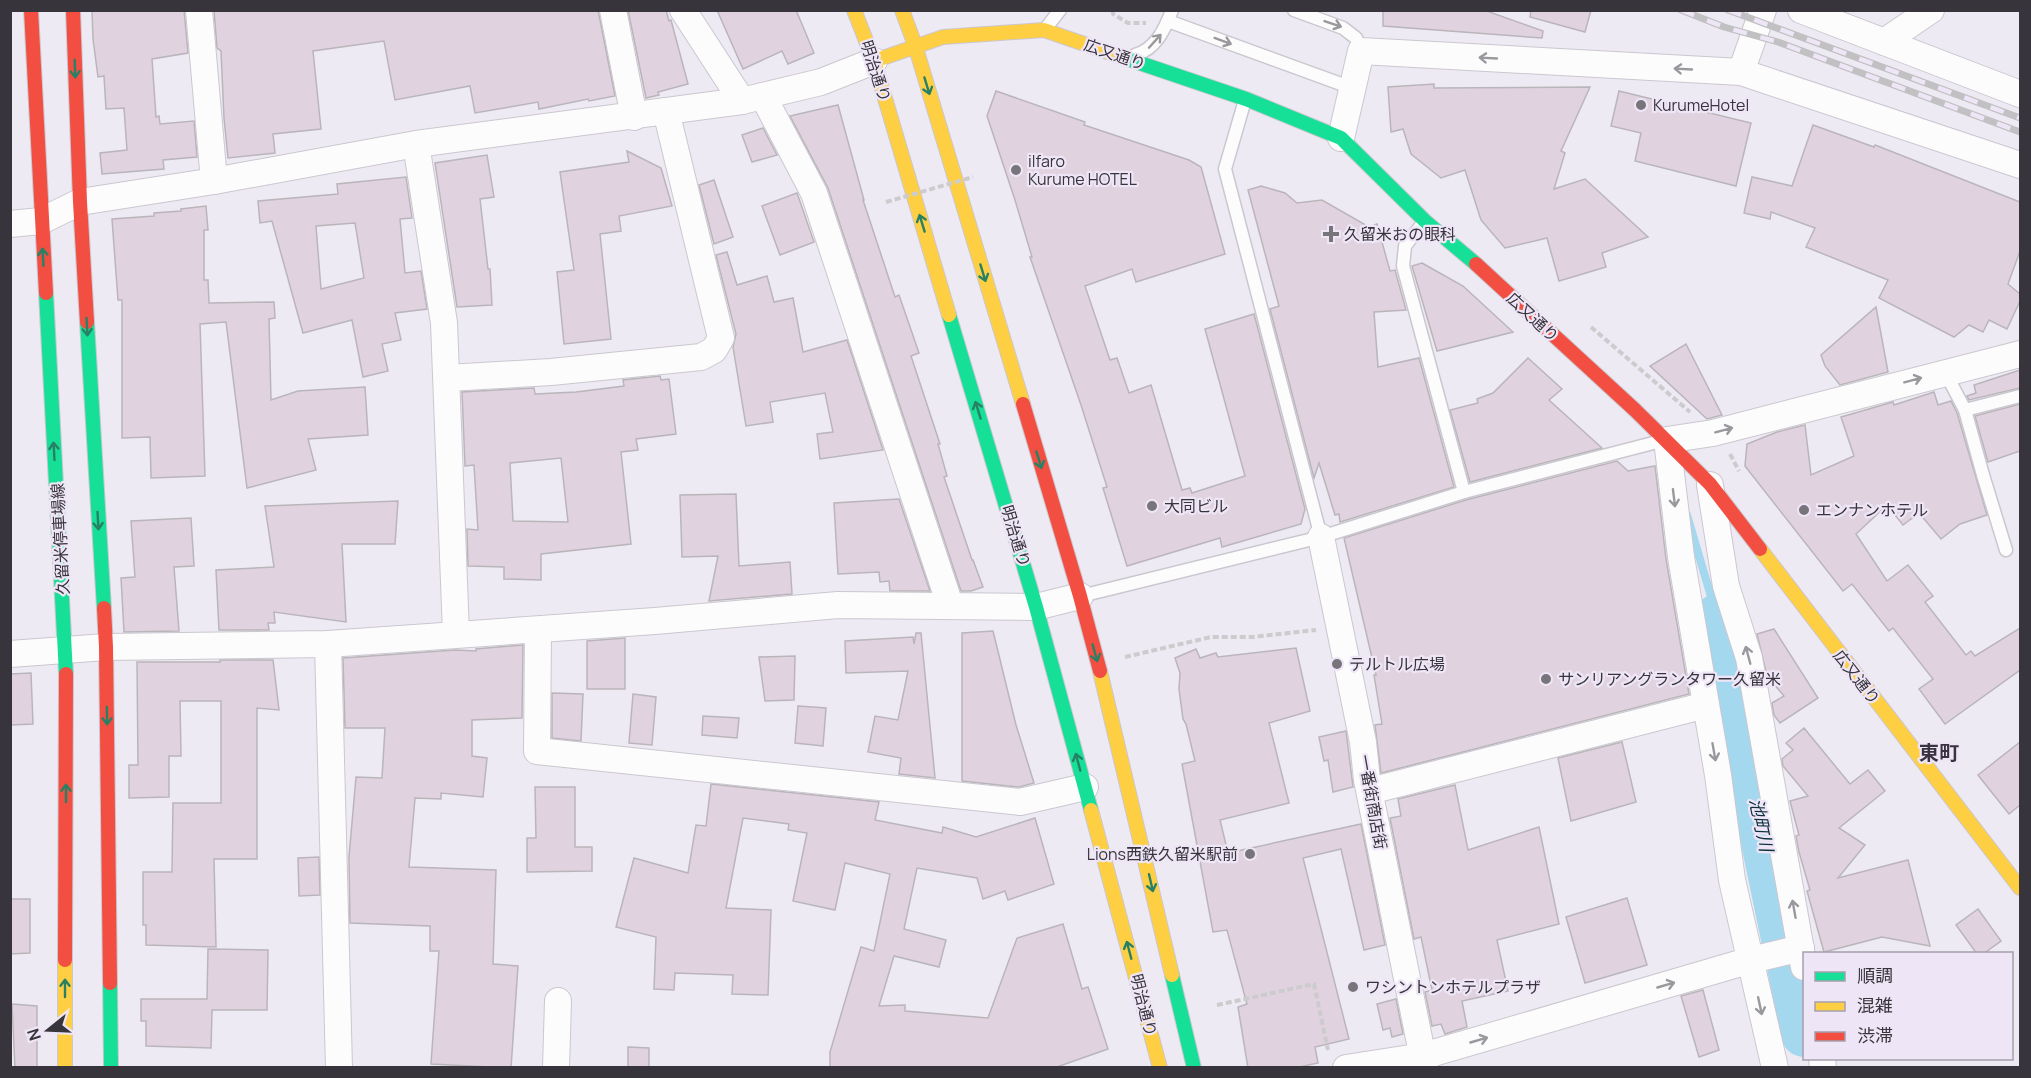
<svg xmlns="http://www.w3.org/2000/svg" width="2031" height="1078" font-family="Manrope,'Noto Sans JP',sans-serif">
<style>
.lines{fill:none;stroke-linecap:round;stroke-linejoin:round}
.stream{stroke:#a4d8ef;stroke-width:8}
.river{stroke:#a4d8ef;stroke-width:46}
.building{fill:#e0d3df;stroke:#bab5bb;stroke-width:1.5;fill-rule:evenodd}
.lane-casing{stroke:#cbc7cf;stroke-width:15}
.street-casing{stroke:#cbc7cf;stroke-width:28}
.fast-casing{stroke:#cbc7cf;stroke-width:16}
.slow-casing{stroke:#cbc7cf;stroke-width:16}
.jam-casing{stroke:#cbc7cf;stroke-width:16}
.path{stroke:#cccbcd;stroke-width:4;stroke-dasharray:6 3;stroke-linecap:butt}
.lane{stroke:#fcfcfd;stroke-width:12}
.street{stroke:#fcfcfd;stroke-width:26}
.fast{stroke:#16e098;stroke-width:14}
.slow{stroke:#ffcf43;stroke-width:14}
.jam{stroke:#f24e42;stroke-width:14}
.rail-casing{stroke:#c1c0c2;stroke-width:7}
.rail{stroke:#eee6f7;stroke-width:4.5;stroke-dasharray:14;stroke-linecap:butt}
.path-bridge{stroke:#cccbcd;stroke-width:4;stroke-dasharray:6 3;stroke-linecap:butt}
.oneway{stroke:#9a989c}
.oneway2{stroke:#288165}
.poi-dot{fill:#77747b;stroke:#eee6f7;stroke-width:2}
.labels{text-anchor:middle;stroke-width:4.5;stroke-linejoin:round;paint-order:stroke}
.street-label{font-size:16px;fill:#37343b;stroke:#eee6f7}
.poi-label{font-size:16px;fill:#37343b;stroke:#eee6f7;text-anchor:start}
.water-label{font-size:18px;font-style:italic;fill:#0c313d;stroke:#eee6f7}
.quarter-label{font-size:20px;font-weight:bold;fill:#393340;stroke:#eee6f7}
</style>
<rect width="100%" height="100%" fill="#eeeaf3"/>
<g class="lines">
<polyline class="stream" points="1687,515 1717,617"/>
<polyline class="river" points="1717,617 1804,1034"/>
</g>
<g class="building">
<polygon points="92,10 184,10 188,53 152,59 156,117 159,116 160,124 194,121 197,157 163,160 164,169 102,174 100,153 127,150 124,108 106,109 104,76 98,77 93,39"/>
<polygon points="214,10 598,10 615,96 589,101 588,99 539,109 538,102 475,113 470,86 395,100 384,41 313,51 321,129 273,134 275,153 228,158 224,118 221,51 217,48"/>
<polygon points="628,10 666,10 669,21 671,20 688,84 658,92 659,95 646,98"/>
<polygon points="717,10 796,10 814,53 788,64 782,51 743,69"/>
<polygon points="1383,10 1484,10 1543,31 1542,38 1383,26"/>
<polygon points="1531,10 1591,10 1585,32 1530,17"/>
<polygon points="1434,84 1434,88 1590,87 1561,151 1565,153 1554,189 1585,179 1648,237 1602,253 1606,267 1559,281 1547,238 1505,248 1481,220 1465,170 1441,178 1411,154 1403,129 1391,132 1388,87"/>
<polygon points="996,91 1085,122 1084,125 1189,160 1201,167 1225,254 1136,282 1132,269 1085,286 1110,360 1117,358 1129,393 1151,385 1182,490 1190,488 1192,493 1245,476 1205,329 1254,314 1305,509 1301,524 1222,547 1220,538 1127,566 1103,488 1107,487 1081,405 1030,257 1032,257 1015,200 987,116"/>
<polygon points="1619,91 1751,123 1736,186 1635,161 1641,133 1611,126"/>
<polygon points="838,105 864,200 863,200 895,297 899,295 919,353 911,356 940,444 938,444 947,476 944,477 972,560 973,560 983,587 971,591 961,591 828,188 790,116"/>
<polygon points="1813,125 1874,147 1875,145 2020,202 2020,251 2008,284 2020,294 2020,301 2007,329 1989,320 1983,332 1969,325 1954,337 1879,298 1888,280 1806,247 1815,228 1771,212 1770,219 1744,213 1752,177 1792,186"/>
<polygon points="763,128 777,155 752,162 742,135"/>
<polygon points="627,151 661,168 672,206 619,216 621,231 600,234 611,339 564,344 557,272 574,270 560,172 629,162"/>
<polygon points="487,155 494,197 480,199 488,269 490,269 492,305 457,307 435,163"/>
<path d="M406,177L412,218L400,219L405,273L421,271L427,309L395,313L401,340L382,344L388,371L363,377L352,320L303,333L272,221L260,223L258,201L338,194L337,184ZM355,223L364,278L321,289L316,226Z"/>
<polygon points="714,180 733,237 714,244 699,185"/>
<polygon points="1261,186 1285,193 1297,203 1322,200 1369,227 1377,224 1390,271 1395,270 1406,310 1374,312 1378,367 1419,358 1454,487 1340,522 1339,514 1335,515 1319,463 1314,478 1270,309 1279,306 1248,190"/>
<polygon points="797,193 814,242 780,255 762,206"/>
<polygon points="206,206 208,230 204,230 204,280 208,280 209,303 274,302 275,318 269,319 271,400 298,391 365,387 368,435 308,439 316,470 247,488 226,322 200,324 205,476 151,478 150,437 122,438 122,300 118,300 112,219 154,216 154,213 181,211 181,209"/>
<polygon points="727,252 737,285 767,276 774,302 793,298 803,352 847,340 883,450 820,459 817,434 833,432 825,393 770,402 773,422 746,426 733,347 736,334 716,255"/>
<polygon points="1422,263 1463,286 1513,332 1437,351 1412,266"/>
<polygon points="1876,307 1888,372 1840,385 1825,366 1821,355"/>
<polygon points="1686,344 1722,415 1707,419 1650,366"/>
<polygon points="1528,358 1562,389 1549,400 1602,448 1470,482 1450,410 1478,403 1477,399 1493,393"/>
<polygon points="2020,370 2020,388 1969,400 1967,396 1976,393 1974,385"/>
<path d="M660,376L661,380L669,379L676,434L636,439L638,450L621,452L631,544L541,554V580L504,579V567L468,566L467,529L478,530L474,465L465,466L462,392L534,388L535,394L576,392L624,386L623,380ZM561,458L568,522L513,521L510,463Z"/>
<polygon points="1934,392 1938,405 1951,401 1957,413 1987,515 1960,524 1941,539 1919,513 1903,525 1887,505 1856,534 1887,581 1908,565 1933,596 1925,602 1966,655 1971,651 1975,656 2020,628 2020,670 1945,724 1919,689 1933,679 1893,628 1889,631 1852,584 1843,591 1745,466 1747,444 1777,432 1805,425 1811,475 1854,456 1841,417 1893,402 1894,405"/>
<polygon points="2020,404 2020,451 1988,462 1975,416"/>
<polygon points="1617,461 1628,471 1655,466 1666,559 1689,694 1381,773 1375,725 1382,724 1374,675 1376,675 1344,538 1466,500"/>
<polygon points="736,494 739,566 790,562 792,594 709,601 718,556 682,557 680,495"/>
<polygon points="899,499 930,591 890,591 889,581 880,582 879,572 838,574 834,503"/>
<polygon points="398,501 395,544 342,544 346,622 274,612 275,623 268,623 269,630 219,630 216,570 274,567 265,506"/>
<polygon points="191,518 194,566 174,567 179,631 124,632 121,578 135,577 131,521"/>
<polygon points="1774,629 1818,698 1780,723 1774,715 1772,703 1784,696 1767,676 1757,634"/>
<polygon points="993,631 1016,725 1034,783 1019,787 962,781 962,633"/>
<polygon points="916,633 921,633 935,778 899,774 901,758 868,752 875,716 898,720 908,671 846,673 845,641 913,637 914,644"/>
<polygon points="625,638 625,689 587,689 587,641"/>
<polygon points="523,645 522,718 472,720 472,756 487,758 483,797 441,793 441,799 415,798 409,867 496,870 493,964 518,966 511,1068 431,1064 439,951 430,951 430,926 350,923 349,857 356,777 382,778 385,728 345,728 343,658 455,650 476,651 476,649"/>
<polygon points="1296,648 1310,711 1269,723 1289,803 1220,820 1228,853 1361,824 1385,945 1364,950 1341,849 1303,858 1349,1039 1315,1047 1318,1063 1295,1068 1248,1068 1238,1007 1247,1004 1227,930 1213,932 1182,764 1195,761 1186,724 1183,719 1179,689 1180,673 1175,658 1196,649 1200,658 1216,653 1218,657"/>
<polygon points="795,656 794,700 765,701 759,657"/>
<polygon points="220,660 273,660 279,710 257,708 257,859 214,859 216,947 146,945 146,925 143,925 143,872 172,872 173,803 221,803 221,701 180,701 181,756 169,756 169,797 129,798 129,765 138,765 137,662 220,662"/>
<polygon points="31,673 33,724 10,725 10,674"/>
<polygon points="552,693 583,694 581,741 552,738"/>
<polygon points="633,694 656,697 652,745 629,743"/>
<polygon points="798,706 826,708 823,746 795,743"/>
<polygon points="703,716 739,718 737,738 702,735"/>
<polygon points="1804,728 1850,784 1868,770 1885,791 1839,828 1865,845 1838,878 1908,860 1930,946 1882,937 1824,952 1807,891 1810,890 1799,852 1796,836 1799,835 1790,801 1808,796 1783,766 1782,759 1793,750 1786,743"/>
<polygon points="1346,731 1353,787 1333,792 1328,760 1324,761 1319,737"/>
<polygon points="1622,742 1636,802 1571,821 1558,758"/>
<polygon points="2020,742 2020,805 2009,814 1978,775"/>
<polygon points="711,784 879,802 875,820 942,833 943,827 976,837 1035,818 1054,884 1008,900 1005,891 983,899 977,878 917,868 904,929 946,940 939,967 894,956 879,1006 905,1005 905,1011 988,1018 1017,938 1063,924 1082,989 1088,987 1108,1049 1054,1068 830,1068 830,1052 861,947 874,951 890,874 845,863 835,910 793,901 807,833 788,830 789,824 743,818 726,908 771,910 768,995 732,994 733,975 675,973 674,990 654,989 656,937 616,927 634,858 688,873 696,825 706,826"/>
<polygon points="1455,785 1468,850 1539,827 1559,924 1497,940 1508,991 1462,1001 1467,1027 1445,1034 1441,1024 1432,1026 1425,992 1432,990 1421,937 1414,939 1390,818 1401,816 1398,799"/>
<polygon points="535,787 575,787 575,847 592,847 592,871 527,872 527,838 536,838"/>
<polygon points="319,857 320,895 299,896 298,858"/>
<polygon points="1627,898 1647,965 1585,983 1566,917"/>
<polygon points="10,899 30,899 30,953 10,954"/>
<polygon points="1978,909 2001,941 1983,954 1977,954 1956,925"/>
<polygon points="208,949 268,950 267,1010 212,1010 211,1048 146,1046 146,1021 141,1021 141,999 207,999"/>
<polygon points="1703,990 1719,1050 1699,1057 1681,996"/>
<polygon points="1396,999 1403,1034 1392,1037 1390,1028 1383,1030 1377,1004"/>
<polygon points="12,1004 37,1006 37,1068 15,1068"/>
<polygon points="628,1047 649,1048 649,1068 628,1068"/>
</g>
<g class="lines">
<g class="lane-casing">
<g id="lane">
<polyline points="1294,10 1343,28 1356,38 1361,51"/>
<polyline points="1168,21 1352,88"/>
<polyline points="1046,28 1060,10"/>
<path d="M1135,55C1156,49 1165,29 1172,10"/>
<polyline points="1245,100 1225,169 1321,537"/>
<polyline points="1423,223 1405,246 1403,266 1464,492"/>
<polyline points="1945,372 1965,410 1983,475 2006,550"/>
<polyline points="1965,410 2020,396"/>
<polyline points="1081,596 1321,537 1464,492 1661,441"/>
</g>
</g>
<g class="street-casing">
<g id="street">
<polyline points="199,10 214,181"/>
<polyline points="613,10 634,117"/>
<polyline points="683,10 742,101"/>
<polyline points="1801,10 2020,94"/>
<polyline points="1884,42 1931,10"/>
<polyline points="1741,72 1763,10"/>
<polyline points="763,96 814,193 950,605"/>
<polyline points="1341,138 1361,51 1741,72 2020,165"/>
<polyline points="416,144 444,323 456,634"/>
<polyline points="10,224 41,221 80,202 214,181 416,144 742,101 821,82 874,61"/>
<polyline points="447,378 551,372 701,357 714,350 721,338 666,111"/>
<polyline points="1710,485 1726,586 1749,658 1804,967"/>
<polyline points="1321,537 1363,742 1367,780 1425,1068"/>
<polyline points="538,630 537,751 1020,802 1085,787"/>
<polyline points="328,644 339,1068"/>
<polyline points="10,654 106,647 328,644 655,621 838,605 1036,607 1080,596"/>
<polyline points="1370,791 1706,705"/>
<polyline points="1822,1058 1823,1068"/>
<polyline points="556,1068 558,1001"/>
<polyline points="1346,1068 1423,1056 1751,960 1801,948"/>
<polyline points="1775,1068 1732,880 1718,775 1681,557 1667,440 1713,433 2020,354"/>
</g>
</g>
<g class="fast-casing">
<g id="fast">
<polyline points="1116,55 1246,99 1341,138 1425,221 1476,264"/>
<polyline points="46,293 66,674"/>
<polyline points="949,315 1036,607 1091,810"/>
<polyline points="87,322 104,608"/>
<polyline points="1172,975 1194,1068"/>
<polyline points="110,983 111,1068"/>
</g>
</g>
<g class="slow-casing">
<g id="slow">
<polyline points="854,10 874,61 949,315"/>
<polyline points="902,10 915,45 1023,404"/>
<polyline points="874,61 943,37 1044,30 1116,55"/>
<polyline points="1760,549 2020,888"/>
<polyline points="1100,671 1172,975"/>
<polyline points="1091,810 1160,1068"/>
<polyline points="65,1068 65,960"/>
</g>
</g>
<g class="jam-casing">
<g id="jam">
<polyline points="31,10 46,293"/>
<polyline points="73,10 80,202 87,322"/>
<polyline points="1476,264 1635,410 1710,484 1760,549"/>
<polyline points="1023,404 1080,596 1100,671"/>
<polyline points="104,608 106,647 110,983"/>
<polyline points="65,960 66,674"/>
</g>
</g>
<g class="path">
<polyline points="1113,10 1113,14 1128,23 1146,23"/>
<polyline points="1591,327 1690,412"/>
<polyline points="1730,454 1739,471"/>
<polyline points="1125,657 1211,637 1252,637 1316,630"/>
<polyline points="1217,1005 1314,984 1328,1050"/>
</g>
<use href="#lane" class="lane"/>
<use href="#street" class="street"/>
<use href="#fast" class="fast"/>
<use href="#slow" class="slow"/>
<use href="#jam" class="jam"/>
<g class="rail-casing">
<g id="rail">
<polyline points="1681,10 1724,27 1778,42 2020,132"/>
<polyline points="1728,10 2020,118"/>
</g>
</g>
<use href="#rail" class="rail"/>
<polyline class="path-bridge" points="886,202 973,177"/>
</g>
<defs><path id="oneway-shaft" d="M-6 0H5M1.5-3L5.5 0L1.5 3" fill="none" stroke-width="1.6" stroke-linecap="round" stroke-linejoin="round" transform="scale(1.5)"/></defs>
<g class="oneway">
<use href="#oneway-shaft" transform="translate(1333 24) rotate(19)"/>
<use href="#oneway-shaft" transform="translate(1155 41) rotate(-48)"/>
<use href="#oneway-shaft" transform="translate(1223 41) rotate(20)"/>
<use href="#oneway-shaft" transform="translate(1488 58) rotate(-177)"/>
<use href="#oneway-shaft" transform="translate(1683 69) rotate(-177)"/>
<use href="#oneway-shaft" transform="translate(1913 380) rotate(-15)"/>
<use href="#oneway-shaft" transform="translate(1724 430) rotate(-15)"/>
<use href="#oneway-shaft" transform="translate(1674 498) rotate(83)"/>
<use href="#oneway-shaft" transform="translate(1748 655) rotate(-105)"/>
<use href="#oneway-shaft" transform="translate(1714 752) rotate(80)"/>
<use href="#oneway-shaft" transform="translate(1794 909) rotate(-100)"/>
<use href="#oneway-shaft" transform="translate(1666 985) rotate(-16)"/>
<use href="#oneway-shaft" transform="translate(1760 1006) rotate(78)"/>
<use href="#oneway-shaft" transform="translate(1479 1040) rotate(-16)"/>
</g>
<g class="oneway2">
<use href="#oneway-shaft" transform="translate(75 69) rotate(88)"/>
<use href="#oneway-shaft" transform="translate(927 86) rotate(73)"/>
<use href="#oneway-shaft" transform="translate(922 223) rotate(-107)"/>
<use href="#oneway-shaft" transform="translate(43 257) rotate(-93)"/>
<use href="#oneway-shaft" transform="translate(983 273) rotate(73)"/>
<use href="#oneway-shaft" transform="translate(87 327) rotate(87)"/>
<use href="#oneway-shaft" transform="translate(978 410) rotate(-107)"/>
<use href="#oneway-shaft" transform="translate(54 451) rotate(-93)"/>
<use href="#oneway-shaft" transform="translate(1039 460) rotate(73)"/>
<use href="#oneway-shaft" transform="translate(98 521) rotate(87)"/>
<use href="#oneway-shaft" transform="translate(1095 653) rotate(74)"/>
<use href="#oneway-shaft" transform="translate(107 716) rotate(89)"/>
<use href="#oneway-shaft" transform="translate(1078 762) rotate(-105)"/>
<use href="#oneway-shaft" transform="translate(66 793) rotate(-90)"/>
<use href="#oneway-shaft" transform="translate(1151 883) rotate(77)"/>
<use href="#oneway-shaft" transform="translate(1129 950) rotate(-105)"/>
<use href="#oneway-shaft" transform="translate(65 988) rotate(-90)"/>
</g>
<g class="poi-dot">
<circle cx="1641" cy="105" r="6"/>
<circle cx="1016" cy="170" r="6"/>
<path d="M1328 225h6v6h6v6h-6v6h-6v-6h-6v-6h6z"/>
<circle cx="1152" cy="506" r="6"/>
<circle cx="1804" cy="510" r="6"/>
<circle cx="1337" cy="664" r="6"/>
<circle cx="1546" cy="679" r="6"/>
<circle cx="1250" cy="854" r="6"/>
<circle cx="1353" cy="987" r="6"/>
</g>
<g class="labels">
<g class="street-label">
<text transform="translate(1115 54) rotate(19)" y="6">広又通り</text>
<text transform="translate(876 71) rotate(72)" y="6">明治通り</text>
<text transform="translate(1533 317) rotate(43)" y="6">広又通り</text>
<text transform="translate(1016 536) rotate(73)" y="6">明治通り</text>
<text transform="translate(60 539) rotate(-93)" y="6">久留米停車場線</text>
<text transform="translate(1857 677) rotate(52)" y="6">広又通り</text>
<text transform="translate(1373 802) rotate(80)" y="6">一番街商店街</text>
<text transform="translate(1144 1005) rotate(76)" y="6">明治通り</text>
</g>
<g class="poi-label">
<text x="1653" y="111">KurumeHotel</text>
<text x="1028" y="167">ilfaro<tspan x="1028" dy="18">Kurume HOTEL</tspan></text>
<text x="1344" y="240">久留米おの眼科</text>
<text x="1164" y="512">大同ビル</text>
<text x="1816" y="516">エンナンホテル</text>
<text x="1349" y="670">テルトル広場</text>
<text x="1558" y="685">サンリアングランタワー久留米</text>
<text x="1238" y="860" text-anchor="end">Lions西鉄久留米駅前</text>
<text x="1365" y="993">ワシントンホテルプラザ</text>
</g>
<g class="water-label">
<text transform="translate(1761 825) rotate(78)" y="6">池町川</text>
</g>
<g class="quarter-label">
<text x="1939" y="760">東町</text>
</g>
</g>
<rect width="2031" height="1078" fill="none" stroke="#37343b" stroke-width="24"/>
<rect x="1803" y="952" width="210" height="108" fill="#eee6f7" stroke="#a59fac" stroke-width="1.5"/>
<rect x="1815" y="972" width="30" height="9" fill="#16e098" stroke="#a59fac" stroke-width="1.5"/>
<text x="1857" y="982" font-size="18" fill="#37343b">順調</text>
<rect x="1815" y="1002" width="30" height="9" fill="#ffcf43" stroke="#a59fac" stroke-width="1.5"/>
<text x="1857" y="1012" font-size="18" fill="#37343b">混雑</text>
<rect x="1815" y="1032" width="30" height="9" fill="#f24e42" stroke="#a59fac" stroke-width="1.5"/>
<text x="1857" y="1042" font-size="18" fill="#37343b">渋滞</text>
<g transform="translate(48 1030) rotate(252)" stroke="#eee6f7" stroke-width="4.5" paint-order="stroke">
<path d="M0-4.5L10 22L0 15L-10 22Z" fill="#37343b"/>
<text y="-9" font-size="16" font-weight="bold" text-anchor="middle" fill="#37343b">N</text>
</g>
</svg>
